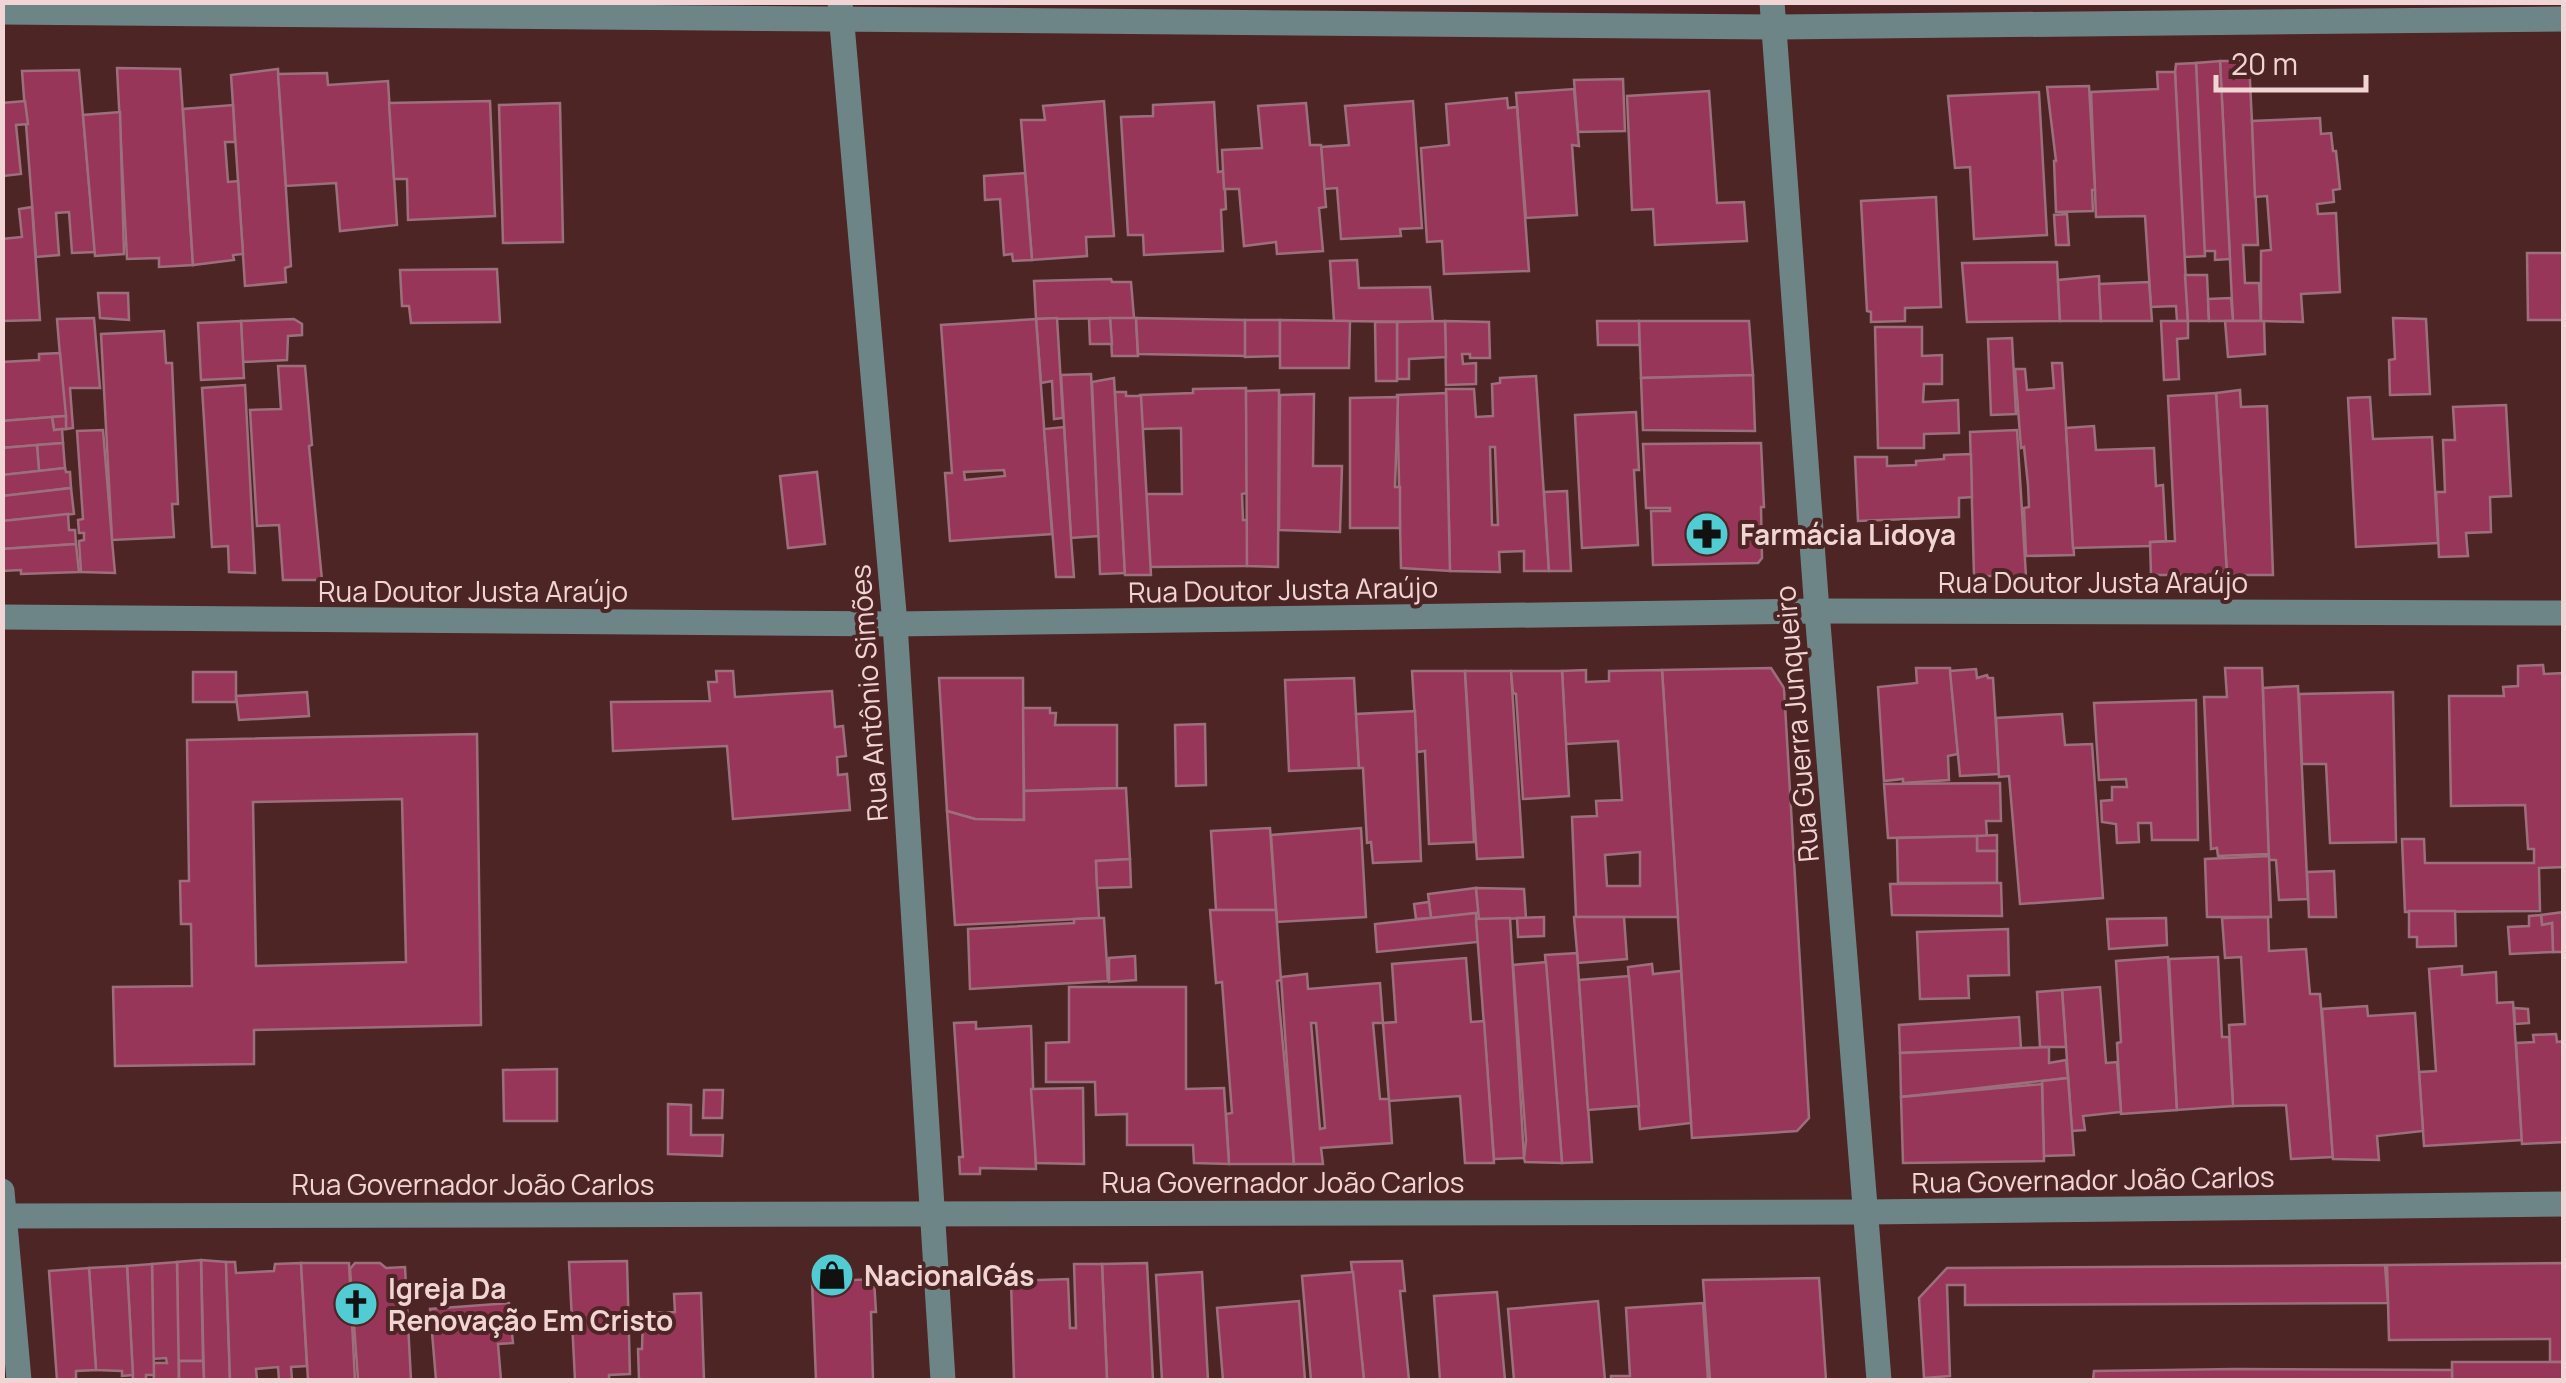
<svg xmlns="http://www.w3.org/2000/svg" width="2566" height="1383" font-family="Manrope,sans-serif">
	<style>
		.building { fill: #98365a; stroke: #9d6f7c; stroke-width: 2.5; fill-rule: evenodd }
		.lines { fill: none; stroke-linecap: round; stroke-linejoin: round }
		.minor { stroke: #6e8587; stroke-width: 25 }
		.labels { text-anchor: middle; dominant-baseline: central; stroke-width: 8; stroke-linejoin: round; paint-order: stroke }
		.poi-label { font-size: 28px; font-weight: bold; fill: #f1d5d4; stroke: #4d2525; text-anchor: start }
		.street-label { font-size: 28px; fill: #f1d5d4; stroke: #4d2525 }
	</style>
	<rect width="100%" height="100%" fill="#4d2525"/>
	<g class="building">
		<path d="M2220,61H2249L2258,245H2243L2245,283H2259L2261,321H2233Z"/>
		<path d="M2220,61L2230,259L2215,260V251H2204L2196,63Z"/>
		<path d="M2196,63L2205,256L2184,257L2175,72L2176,64Z"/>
		<path d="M117,68L180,69L193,265L159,267V258L127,259Z"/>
		<path d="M278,69L291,266L285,268L286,282L245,286L231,75Z"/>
		<path d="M79,70L95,252L72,253L69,212L56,213L59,255L36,257L22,71Z"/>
		<path d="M2157,72H2175L2188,321H2177L2176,306L2151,307L2145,216L2096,217L2091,92L2158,89Z"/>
		<path d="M327,73L328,85L388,81L397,225L340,231L336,183L286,186L278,74Z"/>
		<path d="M1623,79L1625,131L1578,132L1574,80Z"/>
		<path d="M2089,86L2095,190H2092L2093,211L2056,212L2054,161H2056L2047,87Z"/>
		<path d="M1574,89L1579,146L1572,145L1577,215L1526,218L1516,93Z"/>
		<path d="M1709,91L1717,203L1744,202L1747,241L1655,245L1653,209L1632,210L1627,96Z"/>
		<path d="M2039,92L2047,235L1974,239L1970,167L1955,168L1948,96Z"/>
		<path d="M1507,98L1508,108L1517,107L1529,271L1444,274L1442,241L1427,242L1421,148L1449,145L1446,104Z"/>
		<path d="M25,101L28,124L16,125L21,174L2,176V103Z"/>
		<path d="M490,101L495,216L408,220L407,179H394L389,103Z"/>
		<path d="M1104,101L1114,236L1086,237L1087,256L1032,260L1021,120H1045L1043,106Z"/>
		<path d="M1413,101L1422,228L1400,229L1401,236L1341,239L1337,188L1324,189L1321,147L1349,145L1345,106Z"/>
		<path d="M1214,102L1218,172L1224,171L1226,209L1221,210L1223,251L1144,255L1143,235H1128L1121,117L1153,116V105Z"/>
		<path d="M560,103L563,242L503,243L499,105Z"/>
		<path d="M1306,103L1310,145H1321L1326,207L1319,208L1323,251L1277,254L1276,242L1244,246L1239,189H1224L1222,150L1262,148L1258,106Z"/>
		<path d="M233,105L235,142H225L228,182L238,181L243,254L233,255L234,260L193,265L183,109Z"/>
		<path d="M120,112L124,254L95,256L83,115Z"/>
		<path d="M2320,118L2321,134L2331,133L2333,151H2336L2340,189L2333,190L2334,202L2317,204L2318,214L2336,213L2340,292L2301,294L2303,322L2261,321V251L2271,250L2267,196L2255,197L2252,121Z"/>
		<path d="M1025,173L1032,260L1013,261L1012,254L1004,255L1000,199L985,200L984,176Z"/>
		<path d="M1936,197L1941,307L1905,308V321L1871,322V312L1867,311L1861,201Z"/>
		<path d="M32,207L40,320L2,321V239L22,237L19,209Z"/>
		<path d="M2067,214L2069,245H2056L2054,215Z"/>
		<path d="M2527,253H2564V320H2528Z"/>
		<path d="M1357,260L1359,288L1430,287L1433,322L1334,321L1330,261Z"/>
		<path d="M2057,262L2060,321L1967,322L1962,263Z"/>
		<path d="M497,269L500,322L411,323L409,306H402L400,270Z"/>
		<path d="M2185,275H2207L2209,321H2188Z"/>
		<path d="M2099,276L2101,321H2060L2058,280Z"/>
		<path d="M1111,279L1112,282H1131L1134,318L1036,319L1034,281Z"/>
		<path d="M2149,282L2152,321H2101L2099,284Z"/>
		<path d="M98,293H128L129,320L100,318Z"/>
		<path d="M2231,298L2233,321H2209L2208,299Z"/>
		<path d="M94,318L100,388H70L73,428L66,429L57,319Z"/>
		<path d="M1057,318L1063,418L1054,419L1052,381L1041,383L1036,319Z"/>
		<path d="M1110,318H1136L1138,356H1112Z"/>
		<path d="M1110,318L1112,344H1090L1089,319Z"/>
		<path d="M1136,318L1245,320L1246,356L1138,354Z"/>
		<path d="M2393,318L2426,319L2430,394L2390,395L2389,360L2395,359Z"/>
		<path d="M294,319L302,324V335L288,336L287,360L243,362L241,321Z"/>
		<path d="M1036,319L1052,534L950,541L945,473H952L941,325ZM1004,470L1005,476L965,480L964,472Z"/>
		<path d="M1245,320H1280V356L1245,357Z"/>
		<path d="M1280,320L1350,321L1349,368H1280Z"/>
		<path d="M241,321L244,378L201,380L198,323Z"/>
		<path d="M1445,321L1489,322L1490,358H1470V354H1462L1463,364L1476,363V384L1446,385Z"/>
		<path d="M1445,321L1446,357L1409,359V379H1397V322Z"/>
		<path d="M1597,321H1639L1640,345H1598Z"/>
		<path d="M1639,321H1749L1753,375L1641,378Z"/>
		<path d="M2161,321H2188V338L2177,339L2179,379L2164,380Z"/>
		<path d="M2225,321H2264L2265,354L2228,357Z"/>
		<path d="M1375,322H1397V381H1376Z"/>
		<path d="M1875,327H1922V356L1942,355V384H1924L1923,402L1958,400L1959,433L1924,434V448H1878Z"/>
		<path d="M164,331L166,363H172L178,504H172L174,537L112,540L101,334Z"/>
		<path d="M2012,338L2016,414L1991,415L1988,339Z"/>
		<path d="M60,353L66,416L2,421V362L39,360V354Z"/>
		<path d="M2052,363H2062L2074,555L2026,556L2024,508L2029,507L2028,485L2024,447L2021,448L2015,369H2025L2027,390L2054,388Z"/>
		<path d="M278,366H305L312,445L309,446L322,580H283L279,525L257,526L250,410L281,409Z"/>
		<path d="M1091,374L1099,536L1071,538L1061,375Z"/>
		<path d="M1753,375L1755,431L1643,430L1641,378Z"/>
		<path d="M1536,376L1549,571H1524V551L1499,552L1500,572L1450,571L1446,389H1474L1476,417L1493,416L1492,384L1500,383V378ZM1490,447H1495L1498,525H1492Z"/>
		<path d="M1114,378L1125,573L1100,574L1092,382Z"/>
		<path d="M245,385L255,573L229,572L228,546L212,547L202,388Z"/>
		<path d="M1246,388L1247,493L1242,494L1243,520H1248L1247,566L1150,567L1146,494H1182L1181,428L1142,429L1140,395L1193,393V389Z"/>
		<path d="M1279,390L1278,567L1247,566L1246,391Z"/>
		<path d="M2240,390L2241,407L2267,406L2273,575H2227L2216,393Z"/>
		<path d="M1115,392H1126V396H1141L1151,575H1125Z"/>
		<path d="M1446,393L1450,571L1401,568L1397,395Z"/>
		<path d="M2216,393L2227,575H2151L2150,542L2175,541L2168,396Z"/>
		<path d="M1314,394L1313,466H1342L1340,532L1279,530L1280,395Z"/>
		<path d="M1398,397L1395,487H1400V528H1350V398Z"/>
		<path d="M2370,397L2373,439L2432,437L2438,543L2356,547L2348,398Z"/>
		<path d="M2506,405L2511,496L2490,497L2491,532L2466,533L2468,556L2439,557L2436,492H2445L2443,440H2455L2453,407Z"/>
		<path d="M1636,412L1639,470H1634L1638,545L1582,548L1575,415Z"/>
		<path d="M66,416V429L54,430L52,417Z"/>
		<path d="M52,417L54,430L62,429L63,443L2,448V421Z"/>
		<path d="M2094,426L2096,450L2154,448L2156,486L2163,485L2166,541L2150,542V546L2073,548L2066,428Z"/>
		<path d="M1064,427L1071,538L1074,577H1056L1044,429Z"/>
		<path d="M103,430L112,540L115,573L81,572L79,541L84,540V533H79L78,520L83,519L77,431Z"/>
		<path d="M2017,430L2026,576H1974L1970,432Z"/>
		<path d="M63,443L65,468L39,471L37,445Z"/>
		<path d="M1761,443L1764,507H1761L1762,558L1758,563L1653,565L1651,511H1670V508H1646L1643,444Z"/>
		<path d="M37,445L39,471L2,475V448Z"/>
		<path d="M1971,454L1972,497L1959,498V517L1858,521L1855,457H1887V466L1916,465V461L1944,459V455Z"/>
		<path d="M65,468L66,472H70L71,488L2,496V475Z"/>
		<path d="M817,472L825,544L788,548L780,476Z"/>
		<path d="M71,488L74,514L2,521V496Z"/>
		<path d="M1567,491L1571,571H1549L1544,492Z"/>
		<path d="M68,514L69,530H75L76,544L2,549V521Z"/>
		<path d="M76,544L79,572L21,574V570L2,571V549Z"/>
		<path d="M2543,665L2544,674L2564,673V867L2539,868L2540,911L2405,912L2402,839H2424L2425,863H2534V849H2528L2525,805L2451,806L2449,696H2504L2503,687L2518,686V666Z"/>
		<path d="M1771,668L1784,688L1809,1118L1797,1131L1692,1138L1662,670Z"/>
		<path d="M1916,668H1950L1958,754L1948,756L1949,780L1903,783V779L1884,781L1878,687L1917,683Z"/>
		<path d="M2225,668H2262L2269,854L2218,856L2217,848L2211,849L2204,697H2227Z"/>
		<path d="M1976,669L1977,678L1987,675L1988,678H1993L1999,774L1960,776L1950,671Z"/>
		<path d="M1586,670V682L1609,681V671L1662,670L1678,917H1576L1572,817L1597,816L1596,801L1622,800L1618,741L1566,744L1562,671ZM1640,852V886H1607L1605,855Z"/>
		<path d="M716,671H733L735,697L832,691L835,727L843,726L846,756L837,757L838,775L847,774L850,810L733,819L727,746L613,751L611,702L710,701L708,682H717Z"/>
		<path d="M1412,671H1465L1474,842L1429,844L1425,751L1417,752Z"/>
		<path d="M1465,671H1511L1523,857L1477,859Z"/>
		<path d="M1511,671H1562L1569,796L1523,799L1516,694L1513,693Z"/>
		<rect x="193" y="672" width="43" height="30"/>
		<path d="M939,678H1023L1024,820L975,819L947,811Z"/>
		<path d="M1354,678L1359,768L1289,771L1285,680Z"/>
		<path d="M2298,686L2308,899L2279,900L2276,860H2269L2263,688Z"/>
		<path d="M307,692L309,716L239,720L236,696Z"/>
		<path d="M2393,692L2396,842L2330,843L2326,764H2302L2299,694Z"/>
		<path d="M2196,700L2198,840H2152L2151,823H2138L2139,842L2117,843L2116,824L2102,822L2101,801L2112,800V787H2127L2126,779L2099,780L2094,703Z"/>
		<path d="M1023,708H1050V713H1056L1055,725H1117V788L1024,791Z"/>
		<path d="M1415,711L1421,861L1373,863L1371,842L1367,843L1363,768H1359L1356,714Z"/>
		<path d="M2062,714L2065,745L2092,744L2103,898L2020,904L2009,776L1999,777L1996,718Z"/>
		<path d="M1205,724L1206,785L1176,786L1175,725Z"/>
		<path d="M477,734L481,1025L254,1030V1064L115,1066L113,987L192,986L191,924H181L180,881H189L187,740ZM402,799L406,962L256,966L253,802Z"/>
		<path d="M2000,783L2001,821H1986L1987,836L1888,838L1884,784Z"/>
		<path d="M1126,788L1130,859L1096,861L1099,918L955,925L947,811L975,819L1024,820V791Z"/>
		<path d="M1270,828L1276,910H1216L1211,831Z"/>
		<path d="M1361,828L1366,917L1277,922L1271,835Z"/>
		<path d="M1997,835V851H1977V836Z"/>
		<path d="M1977,836V851H1997V883H1898L1897,838Z"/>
		<path d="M2269,856L2271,917H2207L2205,859Z"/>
		<path d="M1130,859L1131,887L1097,888L1096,861Z"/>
		<path d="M2334,871L2336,917H2309L2307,872Z"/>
		<path d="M1997,883H2001L2002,916L1892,915L1890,884Z"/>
		<path d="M1476,888L1479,913L1431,918L1428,894Z"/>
		<path d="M1476,888L1524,889L1526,918L1479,920Z"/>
		<path d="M1429,902L1431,918L1416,919L1414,904Z"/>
		<path d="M1210,910H1276L1281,980L1277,981L1294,1164H1229L1226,1114L1232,1113L1222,982L1216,983Z"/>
		<path d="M2409,911H2455L2456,946L2417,947V937H2409Z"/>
		<path d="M2564,912V952H2553L2552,923L2542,925L2541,915Z"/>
		<path d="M1476,913L1478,942L1377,952L1375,924Z"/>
		<path d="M2541,915L2542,925L2552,923L2553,952L2510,954L2508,927L2529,926V916Z"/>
		<path d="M1544,917V936L1518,937L1517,918Z"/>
		<path d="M1574,917H1624L1627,959L1578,963Z"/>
		<path d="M2268,917L2269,951L2306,949L2310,994H2320L2333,1157L2291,1159L2286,1105L2233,1106L2229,1025L2245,1024L2241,957L2225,958L2222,918Z"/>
		<path d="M1099,918H1104L1108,981L970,989L968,929L1074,923V919Z"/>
		<path d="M1510,918L1524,1158L1494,1159L1476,919Z"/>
		<path d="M2166,918L2167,945L2109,949L2107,919Z"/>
		<path d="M2008,929L2009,975L1968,976L1969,998L1920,999L1917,932Z"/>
		<path d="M1577,953L1592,1162L1562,1163L1545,955Z"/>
		<path d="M1135,956L1136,980L1109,982V958Z"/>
		<path d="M2168,957L2177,1110L2121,1114L2117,1043L2121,1042L2116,961Z"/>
		<path d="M2218,957L2222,1037H2229L2233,1106L2177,1110L2169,959Z"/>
		<path d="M1466,958L1471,1022L1484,1021L1494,1163H1465L1460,1096L1389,1101L1383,1023L1396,1022L1392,964Z"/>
		<path d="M1546,962L1558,1111L1562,1163L1525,1162L1524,1158L1526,1140L1513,965Z"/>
		<path d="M1652,964L1653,974L1681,971L1691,1123L1640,1129L1628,967Z"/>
		<path d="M2462,966V975L2496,972L2497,1003L2513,1002L2522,1140L2424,1146L2419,1072L2436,1071L2429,969Z"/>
		<path d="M1307,974L1308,989L1380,983L1383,1023H1373L1380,1099H1389L1392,1143L1321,1148L1323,1164H1294L1281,977ZM1311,1023H1316L1325,1128L1320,1129Z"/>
		<path d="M1629,976L1639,1106L1588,1110L1579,980Z"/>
		<path d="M1069,987H1186V1089L1224,1088L1229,1164L1194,1163L1193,1145H1127V1114L1096,1115L1095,1082H1046V1043L1069,1042Z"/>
		<path d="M2100,987L2106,1063L2117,1062L2121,1112L2083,1116L2085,1130L2072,1131L2062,990Z"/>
		<path d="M2062,990L2066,1047H2040L2037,992Z"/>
		<path d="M2367,1006L2368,1016L2415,1013L2423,1131L2377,1136L2379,1160L2333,1159L2322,1009Z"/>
		<path d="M2514,1008L2528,1009L2529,1023L2515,1024Z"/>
		<path d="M2019,1017L2021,1049L1900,1053L1899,1025Z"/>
		<path d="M976,1022V1029L1031,1026L1036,1169L980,1168V1174H960L959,1157H963L954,1023Z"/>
		<path d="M2556,1034L2557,1042L2564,1041V1142L2522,1144L2516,1043L2534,1042L2533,1035Z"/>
		<path d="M2049,1047V1063L2066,1060L2068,1078L1901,1097L1900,1053Z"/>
		<path d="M557,1069V1121H504L503,1070Z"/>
		<path d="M2068,1078L2074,1155L2044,1156L2042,1081Z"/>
		<path d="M2042,1084L2044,1161L1903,1163L1901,1097Z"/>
		<path d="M1083,1088L1084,1164L1036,1163L1031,1089Z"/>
		<path d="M704,1090H723L722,1118H703Z"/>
		<path d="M668,1104L691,1105V1135H723L722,1156L668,1154Z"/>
		<path d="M201,1260L226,1262L230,1380H204Z"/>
		<path d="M201,1260L203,1361H178L177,1262Z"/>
		<path d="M627,1261L630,1374L609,1375V1380H575L569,1262Z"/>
		<path d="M1402,1261L1405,1291H1400L1409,1380H1364L1351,1262Z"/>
		<path d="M177,1262L179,1380H154L153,1363H167L166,1358L153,1359L152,1264Z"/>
		<path d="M226,1262H235L236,1273L274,1271L275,1264L301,1263L307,1366L291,1367L292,1380H279L278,1367L256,1369L257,1380H230Z"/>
		<path d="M301,1263H349L355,1380H308Z"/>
		<path d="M355,1263H380L386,1268L405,1267L411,1380H358L350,1269Z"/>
		<path d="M1147,1263L1153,1380H1107L1102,1264Z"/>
		<path d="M2564,1263V1362H2550V1339L2389,1340L2387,1265Z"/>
		<path d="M152,1264L154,1375H146V1380H133L127,1266Z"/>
		<path d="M1074,1264H1102L1107,1380H1014L1011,1281L1068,1279L1070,1328H1076Z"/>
		<path d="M2385,1265L2388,1303L1965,1305V1285H1947L1950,1376L1924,1378L1919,1298L1947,1268Z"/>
		<path d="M127,1266L133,1375L122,1376V1371L96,1370L89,1268Z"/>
		<path d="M89,1268L96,1370L76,1371V1380H57L49,1271Z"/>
		<path d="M1202,1272L1208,1380H1162L1156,1275Z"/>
		<path d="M1353,1272L1364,1380H1311L1302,1276Z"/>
		<path d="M1819,1278L1826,1380H1710L1703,1280Z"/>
		<path d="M874,1279L876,1312H871L873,1379L816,1380L812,1282Z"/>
		<path d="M1497,1292L1505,1380H1440L1434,1296Z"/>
		<path d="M701,1293L704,1380H639L638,1349H642L643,1313L675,1312L674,1294Z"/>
		<path d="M1299,1301L1305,1380H1223L1217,1308Z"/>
		<path d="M1598,1301L1605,1380H1514L1508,1309Z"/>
		<path d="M509,1303L513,1343L498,1344L501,1380H436L430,1309Z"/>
		<path d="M1703,1303L1708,1380H1611V1376H1630L1626,1308Z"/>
		<path d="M179,1361H203L204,1380H179Z"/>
		<rect x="2452" y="1362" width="112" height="18"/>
		<path d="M2236,1369L2452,1370V1380H2093L2094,1371Z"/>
	</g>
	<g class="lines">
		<g class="minor">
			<path d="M840,2L895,624L943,1380"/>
			<path d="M1772,2L1817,611L1879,1380"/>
			<path d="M2,12L1774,27L2564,19"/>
			<path d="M2,617L895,624L1817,611L2564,613"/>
			<path d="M2,1191L19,1380"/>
			<path d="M2,1216L1868,1212L2564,1204"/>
		</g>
	</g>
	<defs>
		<symbol id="pharmacy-disc" viewBox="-11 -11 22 22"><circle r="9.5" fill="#51ccd3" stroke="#4d2525"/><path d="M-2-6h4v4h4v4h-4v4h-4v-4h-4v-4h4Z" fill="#111"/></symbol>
		<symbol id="shop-disc" viewBox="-11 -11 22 22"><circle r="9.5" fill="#51ccd3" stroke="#4d2525"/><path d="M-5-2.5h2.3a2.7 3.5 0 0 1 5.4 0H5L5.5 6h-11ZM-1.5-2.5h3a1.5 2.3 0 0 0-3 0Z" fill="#111"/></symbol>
		<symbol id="church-disc" viewBox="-11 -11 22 22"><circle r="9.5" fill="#51ccd3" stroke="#4d2525"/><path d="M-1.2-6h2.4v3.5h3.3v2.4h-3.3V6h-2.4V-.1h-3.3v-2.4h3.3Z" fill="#111"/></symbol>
	</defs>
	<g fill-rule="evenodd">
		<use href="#pharmacy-disc" x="1682" y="509" width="50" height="50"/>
		<use href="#shop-disc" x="807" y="1250" width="50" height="50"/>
		<use href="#church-disc" x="331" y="1279" width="50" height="50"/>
	</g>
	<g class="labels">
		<g class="poi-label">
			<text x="1740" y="534">Farmácia Lidoya</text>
			<text x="864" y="1275">NacionalGás</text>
			<text x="388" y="1288">Igreja Da<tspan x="388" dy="32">Renovação Em Cristo</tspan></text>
		</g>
		<g class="street-label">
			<text x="2093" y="582">Rua Doutor Justa Araújo</text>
			<text transform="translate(1283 589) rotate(-1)">Rua Doutor Justa Araújo</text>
			<text x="473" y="591">Rua Doutor Justa Araújo</text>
			<text transform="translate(868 693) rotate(-94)">Rua Antônio Simões</text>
			<text transform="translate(1796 724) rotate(-95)">Rua Guerra Junqueiro</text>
			<text transform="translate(2093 1179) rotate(-1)">Rua Governador João Carlos</text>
			<text x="1283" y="1182">Rua Governador João Carlos</text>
			<text x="473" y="1184">Rua Governador João Carlos</text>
		</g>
	</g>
	<rect width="2566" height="1383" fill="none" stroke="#f1d5d4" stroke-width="10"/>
	<path d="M2216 75v15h150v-15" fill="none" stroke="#f1d5d4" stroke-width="5"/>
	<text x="2231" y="75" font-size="30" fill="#f1d5d4" stroke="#4d2525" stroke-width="8" paint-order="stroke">20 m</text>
</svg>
